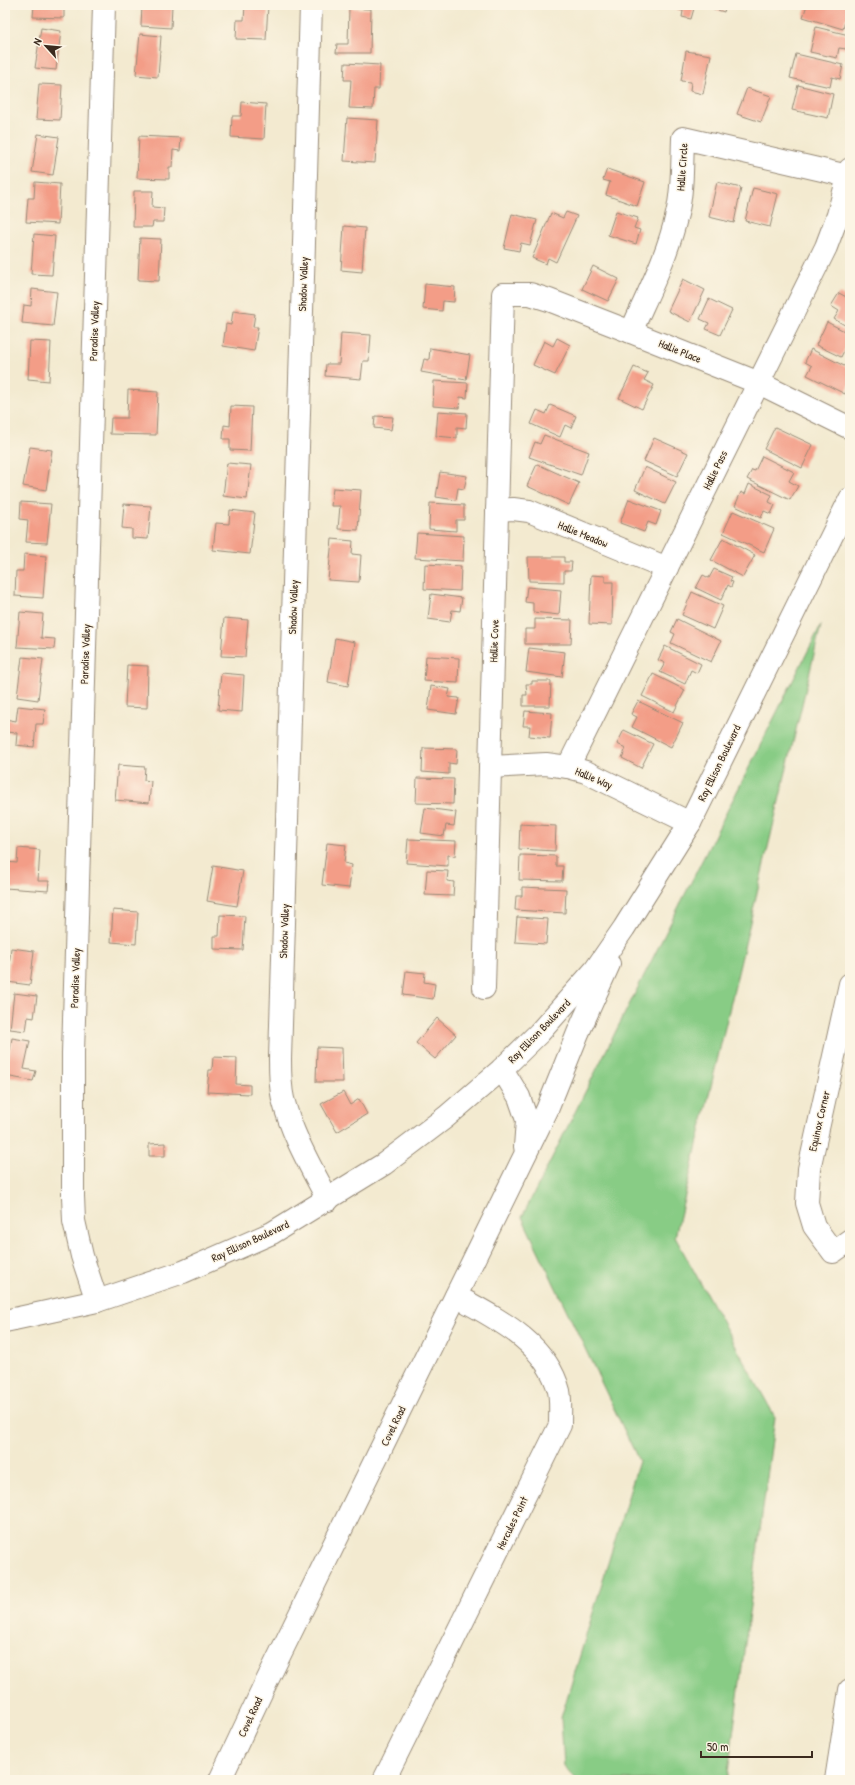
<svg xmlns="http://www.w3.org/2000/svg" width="855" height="1785" font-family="'Patrick Hand',sans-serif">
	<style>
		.green { fill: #88cc85; stroke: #627b52 }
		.building { fill: #f39d87 }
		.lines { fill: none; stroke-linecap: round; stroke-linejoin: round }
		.minor-casing { stroke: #978a77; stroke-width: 24 }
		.minor { stroke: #fff; stroke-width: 22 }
		.labels { text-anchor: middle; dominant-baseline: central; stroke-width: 3; stroke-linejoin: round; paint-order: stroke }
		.street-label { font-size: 11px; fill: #3b2a1e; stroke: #fcf5e5 }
	</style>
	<rect width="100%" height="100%" fill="#fcf5e5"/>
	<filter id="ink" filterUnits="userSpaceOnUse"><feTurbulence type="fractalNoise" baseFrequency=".025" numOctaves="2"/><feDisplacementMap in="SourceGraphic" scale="8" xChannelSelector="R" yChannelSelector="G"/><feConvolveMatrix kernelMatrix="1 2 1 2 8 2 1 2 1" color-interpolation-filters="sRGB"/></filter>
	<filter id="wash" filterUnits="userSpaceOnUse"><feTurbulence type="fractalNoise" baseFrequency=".012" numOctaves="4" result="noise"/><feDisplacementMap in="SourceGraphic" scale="16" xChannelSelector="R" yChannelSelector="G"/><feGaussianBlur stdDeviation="0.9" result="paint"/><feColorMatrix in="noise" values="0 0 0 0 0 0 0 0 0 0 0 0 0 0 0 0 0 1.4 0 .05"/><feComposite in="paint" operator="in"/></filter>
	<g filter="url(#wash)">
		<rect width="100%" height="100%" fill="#f3ead0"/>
		<path class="green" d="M821,625L675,1237L775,1417L727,1780H577L564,1766L561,1718L639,1461L522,1217Z"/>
		<g id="blocks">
			<g class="building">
				<path d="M34,5H64V18L33,17Z"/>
				<path d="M142,5H172L171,28L141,26Z"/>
				<path d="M245,5H268L266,40L236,39L237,20H244Z"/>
				<path d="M670,5H695L691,19L682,17L683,11L670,7Z"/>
				<path d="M701,5H726L724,12Z"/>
				<path d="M807,5H850V19L846,18L843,29L803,17Z"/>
				<path d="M349,8L371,9L370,53H336L337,44H348Z"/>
				<path d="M816,27L849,35L846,49L839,48L837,58L810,52Z"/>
				<path d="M41,28L61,31L56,70L35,68Z"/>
				<path d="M140,34L161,36L158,77L136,75Z"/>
				<path d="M686,51L711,55L703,94L690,91L691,82L681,81Z"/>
				<path d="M796,54L843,65L840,79L832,77L830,87L790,78Z"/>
				<path d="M345,63L380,65L379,89H374L373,109L349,108L351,80H344Z"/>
				<path d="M39,84L62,85L60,120L36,119Z"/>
				<path d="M798,85L833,94L828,118L792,110Z"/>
				<path d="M747,88L771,96L761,122L737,114Z"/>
				<path d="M242,102L266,104L264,139L231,137L232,116H241Z"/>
				<path d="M347,118L378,120L375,163L344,161Z"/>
				<path d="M38,134L59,137L53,175L32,172Z"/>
				<path d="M139,136L181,138L180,151L173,150L172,167H169V179L137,178Z"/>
				<path d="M607,169L645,182L637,206L606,195L610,182L603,180Z"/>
				<path d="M35,182L60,184L58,224L26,222L28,198H34Z"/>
				<path d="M717,182L741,188L734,223L709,217Z"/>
				<path d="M753,188L778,194L770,227L745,221Z"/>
				<path d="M134,191H153L152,207L164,208L163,222H153L152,227H133Z"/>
				<path d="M616,211L638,218L634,228L640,230L636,244L608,235Z"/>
				<path d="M566,212L577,216L556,262L548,258L546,264L532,258L551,213L563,218Z"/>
				<path d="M512,214L537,220L530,245L521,243L519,251L504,248Z"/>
				<path d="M344,226L365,228L362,272L341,270Z"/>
				<path d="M34,234L55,236L52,275L31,274Z"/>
				<path d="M140,238L161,239L159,281L138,280Z"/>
				<path d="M593,266L619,279L608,301L582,289Z"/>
				<path d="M683,279L705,290L690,322L668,311Z"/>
				<path d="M425,284L455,287L454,302L443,301L442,311L423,309Z"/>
				<path d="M32,289L57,292L53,326L22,323L24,305L31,306Z"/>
				<path d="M839,293L850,299V328L834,319L839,311L831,306Z"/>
				<path d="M709,299L732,310L720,335L706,329L709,323L700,319Z"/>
				<path d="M233,311L255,314L253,327H258L254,351L223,346L226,324L231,325Z"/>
				<path d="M827,322L850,334V338L841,357L816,345Z"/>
				<path d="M341,333L371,335L369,361H363L361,379L325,376L326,364H339Z"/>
				<path d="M557,338L570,345L555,375L533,365L544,341L553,346Z"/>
				<path d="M30,341L51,342L49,381L28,379Z"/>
				<path d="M430,348L470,355L466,380L421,372L424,359L429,360Z"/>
				<path d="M811,349L850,369V384L845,394L807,375L812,366L805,362Z"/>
				<path d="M634,367L648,373L644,380L654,385L642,409L619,398Z"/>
				<path d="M434,381L468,383L467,398L460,397L459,408L433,406Z"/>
				<path d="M128,390L158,392L156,435L110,434L111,418H127Z"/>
				<path d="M550,405L576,416L571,428L565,425L560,437L531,424L537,410L546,414Z"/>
				<path d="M231,406L252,407L250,451L230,450V439H223L224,425L230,426Z"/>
				<path d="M438,411L467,413L466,428L457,427V438L436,436Z"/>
				<path d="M375,416L393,417L391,430L374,428Z"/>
				<path d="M775,427L813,445L802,468L764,449Z"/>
				<path d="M544,435L589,452L581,475L529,457L535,442L540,444Z"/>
				<path d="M654,438L688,453L677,476L644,461Z"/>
				<path d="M30,447L52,450L46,490L23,486Z"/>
				<path d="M762,456L794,472L789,481L798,486L790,500L747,479L752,470L755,471Z"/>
				<path d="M227,463L251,465L247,499L223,496Z"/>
				<path d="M537,464L579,483L569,505L527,486Z"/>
				<path d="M645,467L676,482L665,504L635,490Z"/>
				<path d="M440,472L467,476L464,489L458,488L456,500L436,497Z"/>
				<path d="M749,484L772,495L769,502L775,505L771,514L764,511L761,518L735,506L741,492L745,494Z"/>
				<path d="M333,488L361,490L358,530L338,529L340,506H331Z"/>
				<path d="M629,499L661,511L656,525L648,522L644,532L620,523Z"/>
				<path d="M21,502L51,504L47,543L26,542L28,520L20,519Z"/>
				<path d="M430,503L464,505V520H456V531L429,529Z"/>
				<path d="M124,504L151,506L148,539L132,538V529L122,528Z"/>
				<path d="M230,510L255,513L250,554L213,550L216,523L229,524Z"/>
				<path d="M733,511L774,529L764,552L723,533Z"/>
				<path d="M417,533L464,536L463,561L415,558Z"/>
				<path d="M723,538L755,555L743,577L711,560Z"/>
				<path d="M332,539L353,541L352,554L361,555L359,582L328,580Z"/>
				<path d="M24,554L46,556L43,598L15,596L16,571H23Z"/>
				<path d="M528,557H564V562H572L571,571H564V582L529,581Z"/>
				<path d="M425,564L461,566L460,591L424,589Z"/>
				<path d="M714,569L732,577L730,581L733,582L731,587L728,585L721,600L696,588L703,575L709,578Z"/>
				<path d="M591,575L605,576V582H613L612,625L589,624Z"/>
				<path d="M527,587L561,590L559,615L533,612V603L525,602Z"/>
				<path d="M692,592L723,606L713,629L682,615Z"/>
				<path d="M431,594L462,598L460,611L452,610L450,622L428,619Z"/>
				<path d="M20,612L43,614L41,638L55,639L54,649L17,647Z"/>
				<path d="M224,618L248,620L245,657L221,656Z"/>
				<path d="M535,619L572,620L571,644H525V629H535Z"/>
				<path d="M677,619L721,641L711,662L671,643L675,634L671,632Z"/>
				<path d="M335,638L355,642L348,686L328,682Z"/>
				<path d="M665,646L701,664L697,673L691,670L685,684L660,672L665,663L658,660Z"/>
				<path d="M529,648L565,652L562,677L526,672Z"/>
				<path d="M426,656L459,658L458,683L424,681Z"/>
				<path d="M22,657L43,659L38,700L17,697Z"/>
				<path d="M127,665L148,666L147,708L125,707Z"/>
				<path d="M221,673L244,675L242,712L218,710Z"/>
				<path d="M653,674L685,690L674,712L642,696Z"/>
				<path d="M532,681H551L550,706H523V695H527L526,684H532Z"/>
				<path d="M431,686L450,689L448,697L459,698L456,714L428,710Z"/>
				<path d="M638,701L683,723L671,747L632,727L637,717L631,714Z"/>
				<path d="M18,706L45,709L43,724H36L34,747L16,745L17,733L5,732V719L16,721Z"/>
				<path d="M525,711L552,713L550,738L529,736L530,726H523Z"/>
				<path d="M624,730L653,744L641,768L622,758L626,748L617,744Z"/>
				<path d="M423,748L457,749L456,764L449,763V774L422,772Z"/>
				<path d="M118,765L145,767L144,780L151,781L149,803L115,800Z"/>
				<path d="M417,778L454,779L453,804L416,803Z"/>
				<path d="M425,808L456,812L454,826L446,825L444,836L421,833Z"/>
				<path d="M520,824L556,826L555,851L519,849Z"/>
				<path d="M408,839L456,841L455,856L448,855V866L406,863Z"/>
				<path d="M327,843L346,845L344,863L352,865L349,888L322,885Z"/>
				<path d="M18,848L40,850L38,881H49L48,891L5,888L6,862L17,863Z"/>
				<path d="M520,855L556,856V866H563L562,881L519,880Z"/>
				<path d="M213,866L243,871L237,906L207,901Z"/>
				<path d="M427,870L448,871L447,881L454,882L453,896L425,895Z"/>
				<path d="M522,887L566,889L565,913L515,910L516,896H522Z"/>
				<path d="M113,910L138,912L136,944L111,942Z"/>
				<path d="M220,915L245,916L243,950L214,949V936H219Z"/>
				<path d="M517,917L548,919L546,944L515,942Z"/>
				<path d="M11,948L34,951L30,985L7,982Z"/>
				<path d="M406,971L425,973L424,982L435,984L433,999L403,995Z"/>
				<path d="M14,993L37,996L34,1018L28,1017L26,1031L10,1029Z"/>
				<path d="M437,1018L456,1035L435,1059L416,1043Z"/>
				<path d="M12,1038L30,1041L24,1069L36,1071L33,1081L5,1076Z"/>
				<path d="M317,1047L342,1048L343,1082H316Z"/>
				<path d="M213,1057L237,1058L236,1084L250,1085V1094L207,1092L209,1070H212Z"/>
				<path d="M343,1092L350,1105L359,1099L367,1114L337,1132L321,1104Z"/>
				<path d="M165,1143V1156H149V1144Z"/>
			</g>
		</g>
	</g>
	<g filter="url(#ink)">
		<use href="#blocks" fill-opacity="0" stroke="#978a77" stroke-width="1"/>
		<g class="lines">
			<defs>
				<g id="minor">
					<path d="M311,5L280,1059C280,1072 280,1086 283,1099C292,1135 311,1167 328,1200"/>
					<path d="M631,332C648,293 668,255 677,214C683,190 682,163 683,138L848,176"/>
					<path d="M497,510L513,509L529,511L667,568"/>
					<path d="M490,767L546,764L568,767L586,772L690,823"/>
					<path d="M568,767L826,247L838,215L850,169"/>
					<path d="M850,984L809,1169L807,1203L814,1226L833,1252L850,1240"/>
					<path d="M484,988L503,294H530L549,300L631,332L759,383L850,428"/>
					<path d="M502,1069L519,1097L527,1120L525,1147"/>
					<path d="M97,1301L82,1256L74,1221L73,1196V1053L104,5"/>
					<path d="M5,1321L97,1301L183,1272L272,1233L384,1164L446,1117L502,1069L539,1033L595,970L624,928L690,823L850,499"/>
					<path d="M220,1780L262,1691L524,1157L547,1110L578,1033L609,964"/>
					<path d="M384,1780L560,1425C560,1414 561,1401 559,1391C546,1342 497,1319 456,1296"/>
					<path d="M836,1780L850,1690"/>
				</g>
			</defs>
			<use href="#minor" class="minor-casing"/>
			<use href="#minor" class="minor"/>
		</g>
	</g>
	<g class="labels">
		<g class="street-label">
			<text transform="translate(682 167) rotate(-86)">Hallie Circle</text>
			<text transform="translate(303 284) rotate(-88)">Shadow Valley</text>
			<text transform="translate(94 331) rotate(-88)">Paradise Valley</text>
			<text transform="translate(680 351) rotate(22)">Hallie Place</text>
			<text transform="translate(715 470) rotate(-64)">Hallie Pass</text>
			<text transform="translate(583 534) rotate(22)">Hallie Meadow</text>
			<text transform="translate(293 607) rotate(-88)">Shadow Valley</text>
			<text transform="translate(494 641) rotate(-88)">Hallie Cove</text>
			<text transform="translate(85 654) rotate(-88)">Paradise Valley</text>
			<text transform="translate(719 763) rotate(-64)">Ray Ellison Boulevard</text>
			<text transform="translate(594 778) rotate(23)">Hallie Way</text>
			<text transform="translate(284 931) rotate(-88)">Shadow Valley</text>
			<text transform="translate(75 978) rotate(-88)">Paradise Valley</text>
			<text transform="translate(539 1031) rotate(-46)">Ray Ellison Boulevard</text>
			<text transform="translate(819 1121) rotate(-77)">Equinox Corner</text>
			<text transform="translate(250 1241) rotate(-25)">Ray Ellison Boulevard</text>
			<text transform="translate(393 1426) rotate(-64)">Covel Road</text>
			<text transform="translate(512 1523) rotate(-64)">Hercules Point</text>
			<text transform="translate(250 1717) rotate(-65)">Covel Road</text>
		</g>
	</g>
	<rect width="855" height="1785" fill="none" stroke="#fcf5e5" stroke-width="20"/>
	<g transform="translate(46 46) rotate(297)" stroke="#fcf5e5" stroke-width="3" paint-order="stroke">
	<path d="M0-3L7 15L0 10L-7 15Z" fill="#3b2a1e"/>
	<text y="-6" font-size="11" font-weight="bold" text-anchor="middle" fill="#3b2a1e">N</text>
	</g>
	<path d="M701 1751v6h111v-6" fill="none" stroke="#3b2a1e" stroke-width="2"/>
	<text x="707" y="1751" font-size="12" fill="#3b2a1e" stroke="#fcf5e5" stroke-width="3" paint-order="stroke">50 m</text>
</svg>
